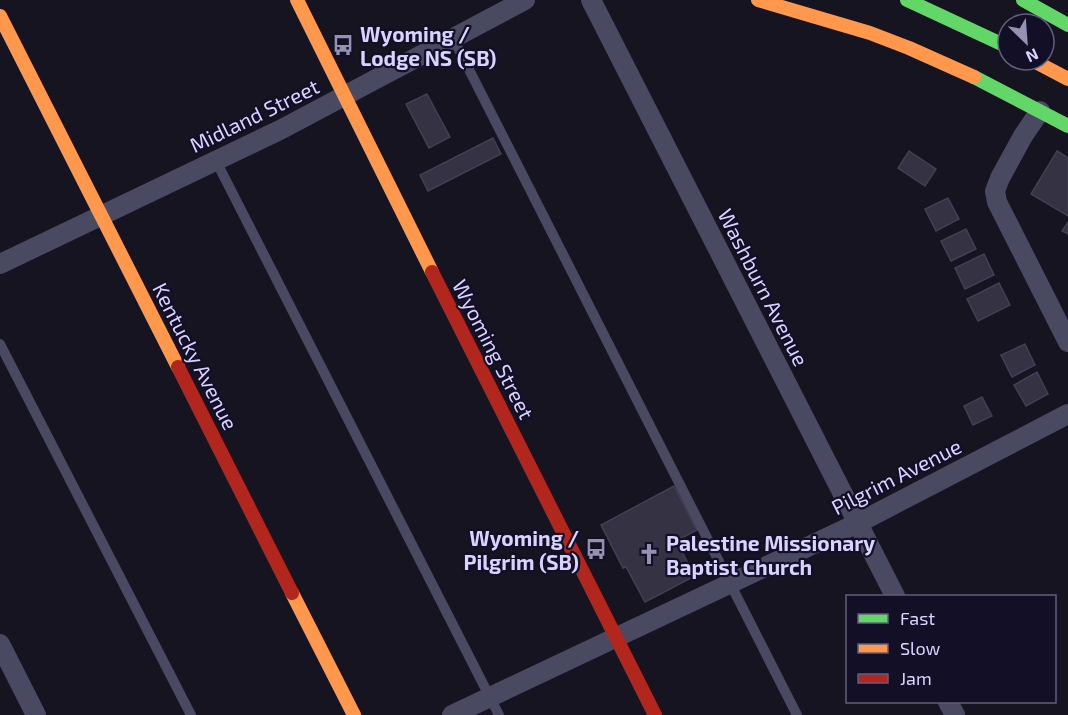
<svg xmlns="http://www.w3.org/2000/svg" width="1068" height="715" font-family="'Exo 2',sans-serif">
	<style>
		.building { fill: #343243; stroke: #433f54; stroke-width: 1.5 }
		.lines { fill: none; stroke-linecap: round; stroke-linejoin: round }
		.lane { stroke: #4a4962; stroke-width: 10 }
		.street { stroke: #4a4962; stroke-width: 20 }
		.fast { stroke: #63d668; stroke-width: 14 }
		.slow { stroke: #ff974d; stroke-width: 14 }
		.jam { stroke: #b3261e; stroke-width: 14 }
		.labels { text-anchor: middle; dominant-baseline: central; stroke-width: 4.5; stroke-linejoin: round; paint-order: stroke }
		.poi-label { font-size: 21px; font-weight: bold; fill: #d9d4ff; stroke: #130f26; text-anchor: start }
		.street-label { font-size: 21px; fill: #d9d4ff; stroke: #130f26 }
	</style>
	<rect width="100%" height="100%" fill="#161421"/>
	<g class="building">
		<path d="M427,94L450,137L429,148L406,104Z"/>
		<path d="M493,138L501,154L428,191L420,175Z"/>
		<path d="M909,151L936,169L925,186L898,168Z"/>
		<path d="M1057,151L1068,158V216L1031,194Z"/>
		<path d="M948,198L959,219L936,231L925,209Z"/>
		<path d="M1068,222V234L1062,231Z"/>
		<path d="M966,229L976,249L951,261L941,241Z"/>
		<path d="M984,254L994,275L965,289L955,268Z"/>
		<path d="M999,283L1010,305L978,321L967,299Z"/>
		<path d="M1025,344L1035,365L1012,377L1001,355Z"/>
		<path d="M1037,372L1048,394L1026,406L1014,385Z"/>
		<path d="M982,397L992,416L973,425L964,406Z"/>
		<path d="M674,486L697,530L676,541L695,576L645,602L626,567L623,568L601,525Z"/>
	</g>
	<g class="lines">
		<g class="lane">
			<path d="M453,38L797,715"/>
			<path d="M216,161L499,715"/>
			<path d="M0,344L191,715"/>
		</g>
		<g class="street">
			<path d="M591,0L895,596"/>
			<path d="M1040,111L1023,136L1000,178L995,191L997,202L1068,342"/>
			<path d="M0,264L280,130L525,0"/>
			<path d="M0,644L36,715"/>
			<path d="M948,702L955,715"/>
			<path d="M452,715L858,523L1068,414"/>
		</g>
		<g class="fast">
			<path d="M907,0L1008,47"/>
			<path d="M1023,0L1068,25"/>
			<path d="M974,77L1068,126"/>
		</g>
		<g class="slow">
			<path d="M297,0L432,272"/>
			<path d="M758,0L870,33L909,48L974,77"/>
			<path d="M0,16L178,367"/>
			<path d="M1032,60L1068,79"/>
			<path d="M292,593L354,715"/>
		</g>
		<g class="jam">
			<path d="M432,272L655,715"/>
			<path d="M178,367L292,593"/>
		</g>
	</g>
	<defs>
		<symbol id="bus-bare" viewBox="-9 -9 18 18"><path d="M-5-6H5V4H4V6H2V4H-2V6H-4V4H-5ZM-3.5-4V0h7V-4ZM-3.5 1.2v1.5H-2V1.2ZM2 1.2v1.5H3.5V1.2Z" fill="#9591b1" stroke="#130f26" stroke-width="2.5" paint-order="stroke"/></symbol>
		<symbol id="church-bare" viewBox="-9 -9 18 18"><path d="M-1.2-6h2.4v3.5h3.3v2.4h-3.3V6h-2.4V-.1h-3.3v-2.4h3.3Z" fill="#9591b1" stroke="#130f26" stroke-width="2.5" paint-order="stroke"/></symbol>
	</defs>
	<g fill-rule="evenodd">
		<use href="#bus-bare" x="328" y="30" width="30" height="30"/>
		<use href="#bus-bare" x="581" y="534" width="30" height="30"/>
		<use href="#church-bare" x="634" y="539" width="30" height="30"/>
	</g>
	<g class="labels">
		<g class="poi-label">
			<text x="360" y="33">Wyoming /<tspan x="360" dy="24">Lodge NS (SB)</tspan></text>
			<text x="579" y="537" text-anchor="end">Wyoming /<tspan x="579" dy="24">Pilgrim (SB)</tspan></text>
			<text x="666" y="542">Palestine Missionary<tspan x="666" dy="24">Baptist Church</tspan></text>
		</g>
		<g class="street-label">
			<text transform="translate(254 115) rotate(-26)">Midland Street</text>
			<text transform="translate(764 287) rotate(63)">Washburn Avenue</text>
			<text transform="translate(494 349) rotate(63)">Wyoming Street</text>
			<text transform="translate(196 356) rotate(63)">Kentucky Avenue</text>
			<text transform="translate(896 476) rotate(-27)">Pilgrim Avenue</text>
		</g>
	</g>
	<rect x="846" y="595" width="210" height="108" fill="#130f26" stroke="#625e7d" stroke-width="1.5"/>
	<rect x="858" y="614" width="30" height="9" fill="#63d668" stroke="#625e7d" stroke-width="1.5"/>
	<text x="900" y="625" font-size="18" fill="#d9d4ff">Fast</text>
	<rect x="858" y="644" width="30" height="9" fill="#ff974d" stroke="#625e7d" stroke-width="1.5"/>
	<text x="900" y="655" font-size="18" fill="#d9d4ff">Slow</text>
	<rect x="858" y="674" width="30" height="9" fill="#b3261e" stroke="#625e7d" stroke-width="1.5"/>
	<text x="900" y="685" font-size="18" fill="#d9d4ff">Jam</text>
	<g transform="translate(1026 42) rotate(155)"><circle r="28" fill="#130f26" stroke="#625e7d" stroke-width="1.5"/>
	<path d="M0-4.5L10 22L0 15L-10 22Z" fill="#9591b1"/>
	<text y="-9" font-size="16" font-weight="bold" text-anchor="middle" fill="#d9d4ff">N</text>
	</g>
</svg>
